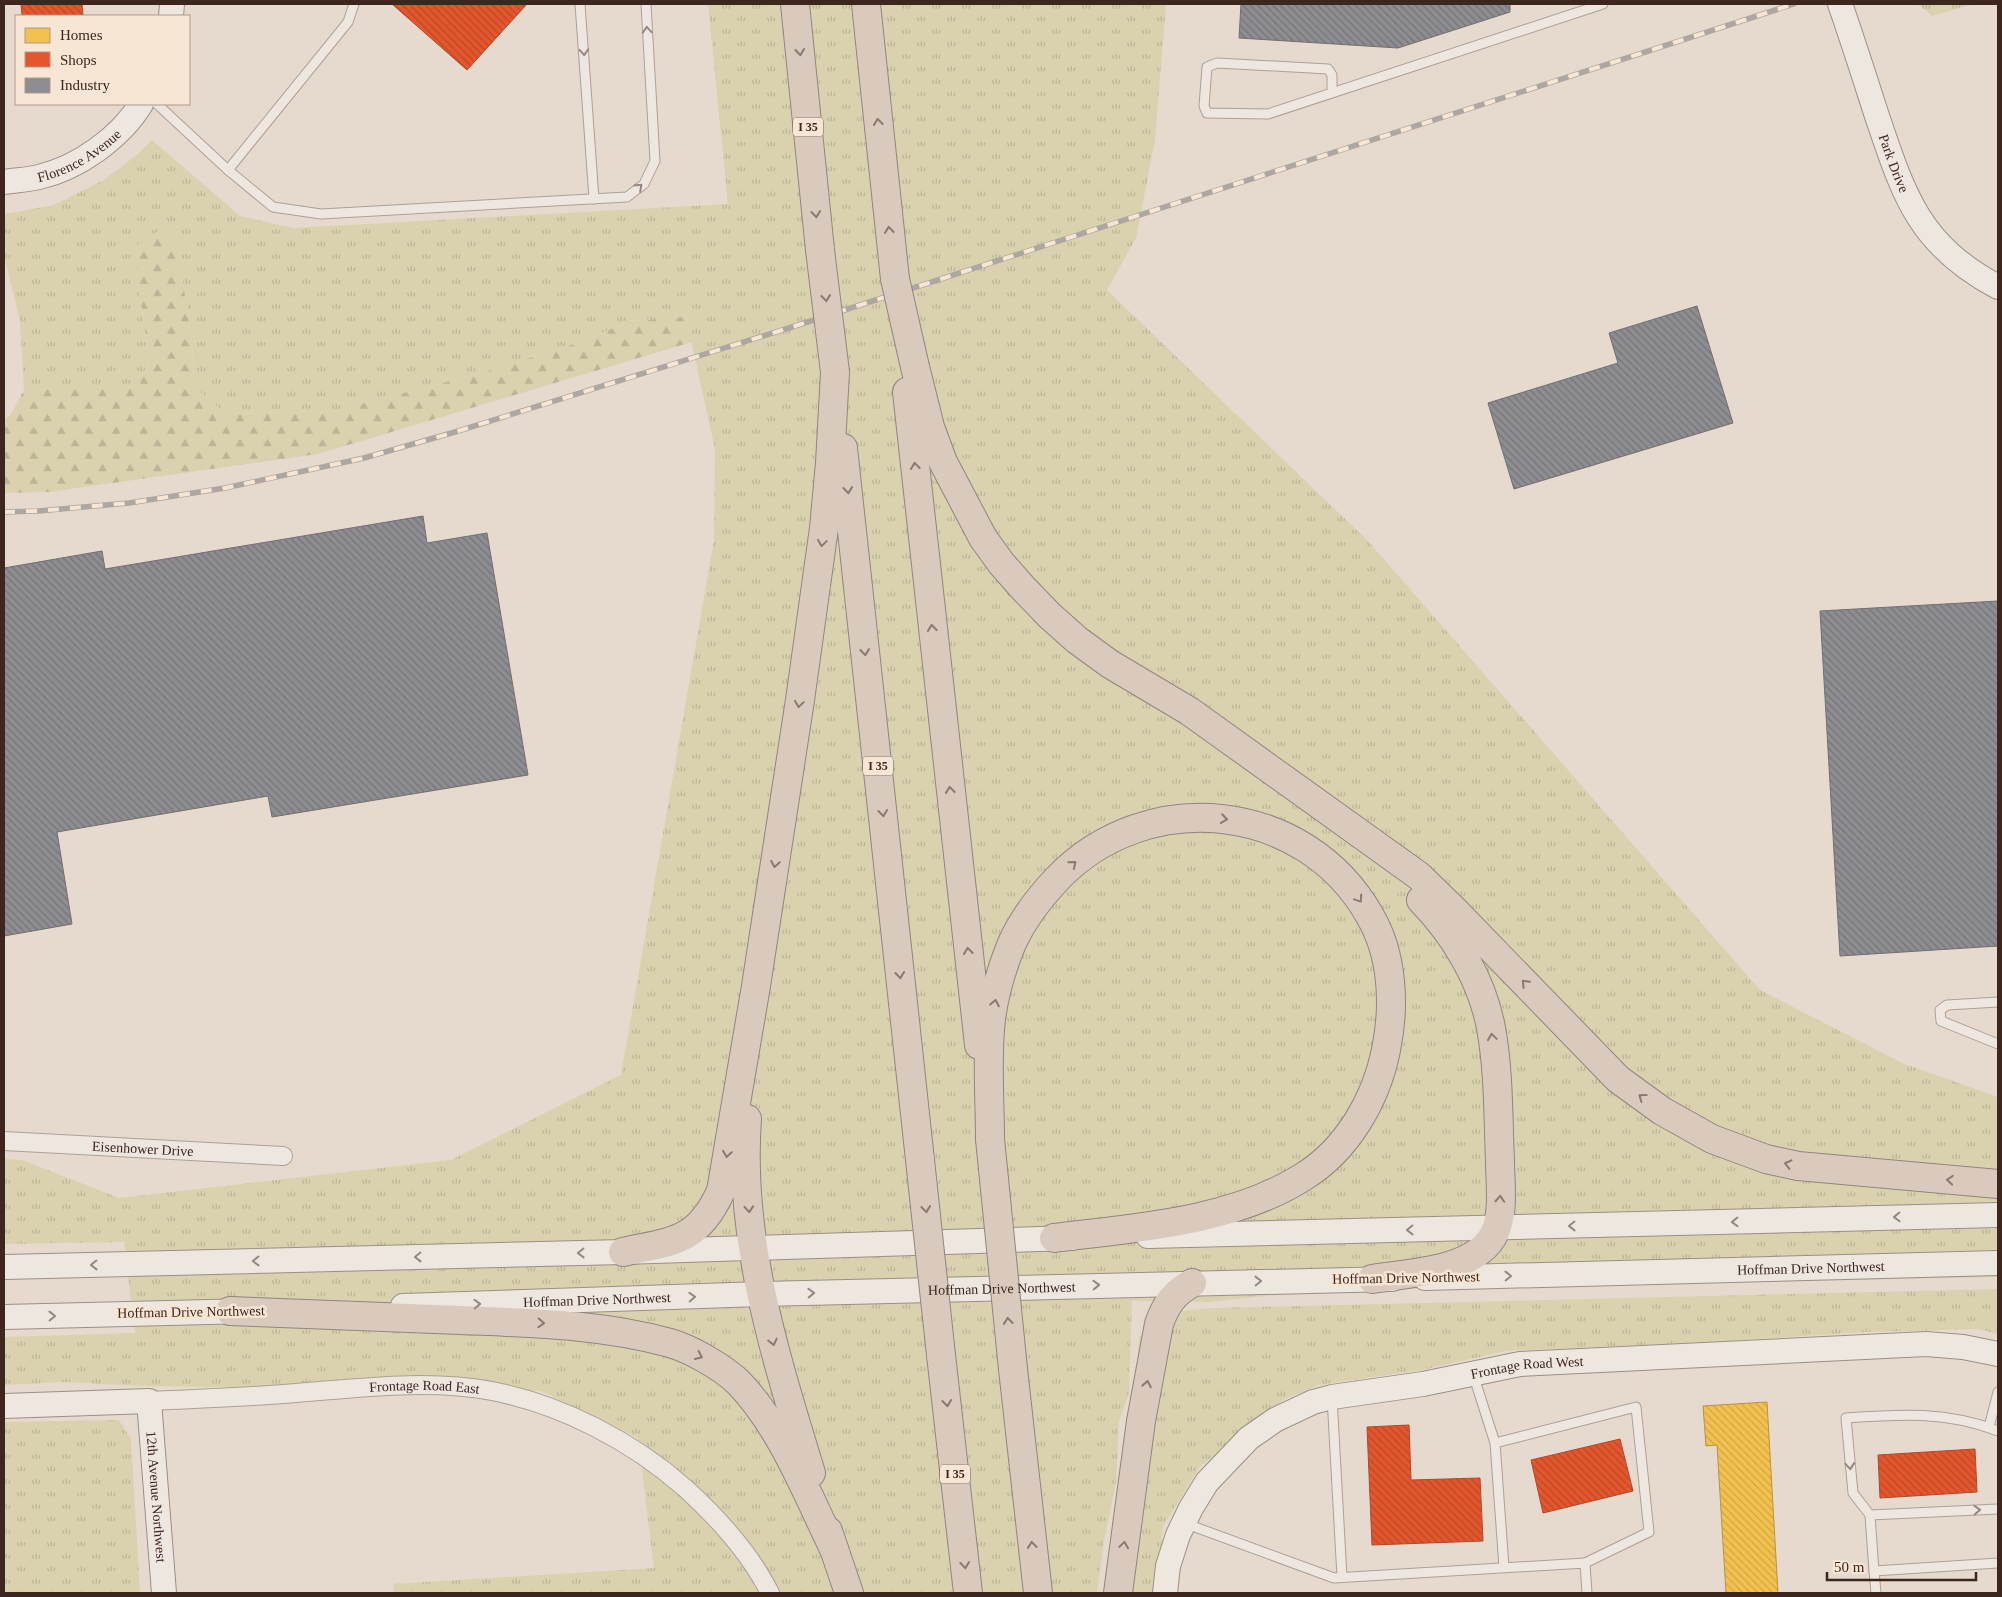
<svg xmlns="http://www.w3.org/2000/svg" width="2002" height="1597" font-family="Georgia,serif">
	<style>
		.grass { fill: url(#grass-tufts) }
		.forest { fill: url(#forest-firs) }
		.homes { fill: url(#homes-back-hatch); stroke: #bb9240 }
		.shops { fill: url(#shops-back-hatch); stroke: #b24829 }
		.industry { fill: url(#industry-back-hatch); stroke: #756e6f }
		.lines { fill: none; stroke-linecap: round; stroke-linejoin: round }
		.lane-casing { stroke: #aca097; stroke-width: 11 }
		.street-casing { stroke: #aca097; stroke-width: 20 }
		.secondary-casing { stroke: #9b8f87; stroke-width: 26 }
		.highway-casing { stroke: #91857e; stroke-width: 30 }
		.lane { stroke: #eee7e0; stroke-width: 9 }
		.street { stroke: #eee7e0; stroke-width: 18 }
		.secondary { stroke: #eee7e0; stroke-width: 24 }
		.highway { stroke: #dacabe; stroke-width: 28 }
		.rail-casing { stroke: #aea6a1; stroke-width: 5.5 }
		.rail { stroke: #f8e6d4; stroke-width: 4; stroke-dasharray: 11; stroke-linecap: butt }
		.highway-bridge-casing { stroke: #91857e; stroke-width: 30; stroke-linecap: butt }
		.highway-bridge { stroke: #dacabe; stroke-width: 28 }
		.oneway { stroke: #95867f }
		.oneway2 { stroke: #8b786e }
		.labels { text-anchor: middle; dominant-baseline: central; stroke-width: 5; stroke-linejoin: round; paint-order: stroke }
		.shield { fill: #f8e6d4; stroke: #746055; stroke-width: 1 }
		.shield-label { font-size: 12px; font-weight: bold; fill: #3c261e }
		.street-label { font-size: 14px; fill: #3c261e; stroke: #f8e6d4 }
	</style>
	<defs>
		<pattern id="grass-tufts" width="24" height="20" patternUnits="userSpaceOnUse" patternTransform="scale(1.25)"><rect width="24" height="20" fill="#dad2af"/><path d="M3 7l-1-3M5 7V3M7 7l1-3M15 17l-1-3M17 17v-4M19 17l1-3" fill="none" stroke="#bcb496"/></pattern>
		<pattern id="forest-firs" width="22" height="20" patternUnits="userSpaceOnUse" patternTransform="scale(1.25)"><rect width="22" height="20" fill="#dad2af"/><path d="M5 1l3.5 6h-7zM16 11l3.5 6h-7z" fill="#bcb496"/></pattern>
		<pattern id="homes-back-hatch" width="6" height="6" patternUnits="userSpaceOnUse" patternTransform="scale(1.25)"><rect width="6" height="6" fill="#f2c14e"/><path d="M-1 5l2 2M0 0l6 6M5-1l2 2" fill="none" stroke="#d0a644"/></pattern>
		<pattern id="shops-back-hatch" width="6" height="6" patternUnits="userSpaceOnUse" patternTransform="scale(1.25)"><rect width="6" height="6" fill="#e4572e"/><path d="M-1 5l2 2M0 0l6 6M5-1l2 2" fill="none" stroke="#ba4827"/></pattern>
		<pattern id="industry-back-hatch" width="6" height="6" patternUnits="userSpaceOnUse" patternTransform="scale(1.25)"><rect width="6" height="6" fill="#8d8d92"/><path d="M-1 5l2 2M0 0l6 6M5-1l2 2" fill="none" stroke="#747377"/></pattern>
	</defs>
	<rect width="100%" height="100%" fill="#e6dace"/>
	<g class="grass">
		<path d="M708,4H1166L1155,140L1136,238L1107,290L1368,541L1760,990L1902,1063L1998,1097V1277L1312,1291L1209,1302L1132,1301L1129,1393L1119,1422L1116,1483L1104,1541L1097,1593H394L393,1584L654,1568L638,1438L541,1391L141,1386L65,1382L4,1385V1337L135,1333L124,1242L4,1244V1159L22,1160L119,1198L451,1160L621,1075L714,540L715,449L686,317L628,321L590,339L481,373L334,411L226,414L194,387L192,342L177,242L138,283L149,358L139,386L24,390L20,321L4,255V214L54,205L104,180L138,154L152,140L240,216L293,228L728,204Z"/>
		<path d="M1918,4H1973L1932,16Z"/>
		<path d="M1998,1289V1334L1978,1329L1867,1332L1710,1342L1506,1351L1422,1370L1319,1385L1285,1399L1200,1467L1163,1526L1157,1593H1125L1128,1480L1139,1337L1179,1311L1215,1308Z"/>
		<path d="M119,1420L131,1439L140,1593H4V1422Z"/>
	</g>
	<path class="forest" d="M160,230L177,242L192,342L194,387L226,414L334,411L481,373L590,339L628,321L686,317L692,342L318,454L49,492L4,493V419L10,416L24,390L139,386L149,358L138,283L137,245Z"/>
	<path class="homes" d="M1767,1402L1778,1593H1726L1717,1445L1706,1446L1703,1406Z"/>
	<g class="shops">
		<path d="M21,4H82L83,16H22Z"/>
		<path d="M392,4H527L467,70Z"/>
		<path d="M1409,1425L1411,1480L1480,1478L1483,1541L1372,1545L1367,1427Z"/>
		<path d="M1620,1439L1633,1491L1543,1513L1531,1460Z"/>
		<path d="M1975,1449L1977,1492L1880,1498L1878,1455Z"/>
	</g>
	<g class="industry">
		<path d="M1241,4H1510V12L1398,48L1239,38Z"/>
		<path d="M1697,306L1733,423L1514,489L1488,403L1618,363L1609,333Z"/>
		<path d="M423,516L427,543L487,533L528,775L272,817L268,796L57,832L72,924L4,936V568L102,551L105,569Z"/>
		<path d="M1998,601V946L1840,956L1820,611Z"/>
	</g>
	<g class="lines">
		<defs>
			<g id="lane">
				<path d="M580,4L594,199"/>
				<path d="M1332,93V75L1328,69L1217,63L1207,67L1204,106L1207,113L1268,114L1603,4"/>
				<path d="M157,104L228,170L273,207L321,214L627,197L644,184L655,161L646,4"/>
				<path d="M228,170L348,22L354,4"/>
				<path d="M1998,1002L1947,1005L1940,1010L1941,1021L1998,1044"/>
				<path d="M1473,1374L1495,1443L1504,1567"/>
				<path d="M1332,1397L1342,1577"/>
				<path d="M1989,1427L1998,1392"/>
				<path d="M1998,1431C1947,1411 1900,1414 1846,1418L1853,1493L1870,1515L1998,1509"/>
				<path d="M1495,1443L1636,1407L1649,1532L1585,1563"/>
				<path d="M1870,1515L1874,1571"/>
				<path d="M1184,1523L1334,1578L1585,1563L1587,1593"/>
				<path d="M1876,1593L1874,1571L1998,1563"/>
			</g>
			<g id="street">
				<path id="s1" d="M4,1141L283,1156"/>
				<path id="s2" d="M149,1401C198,1399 247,1397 296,1393C360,1388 428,1379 492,1391C562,1405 632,1441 685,1488C718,1518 750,1553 770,1593"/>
			</g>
			<g id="secondary">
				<path id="s3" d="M1840,4C1853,41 1865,79 1877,116C1904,196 1919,245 1998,287"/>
				<path d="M171,16L172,4"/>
				<path id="s4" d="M4,182C15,180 27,180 39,177C78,168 120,138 141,104"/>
				<path d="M1148,1236L1998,1215"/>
				<path d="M4,1267L623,1252L1072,1238"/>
				<path id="s5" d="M1425,1278L1998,1263"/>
				<path id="s6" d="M403,1306L762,1294L1392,1279"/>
				<path d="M4,1317L250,1311"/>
				<path id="s7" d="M4,1406L149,1401L164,1593"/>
				<path id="s8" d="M1165,1593L1168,1566L1178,1535L1191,1508L1207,1482L1249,1438L1275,1420L1313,1402L1332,1397L1423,1384L1520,1364L1926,1344L1963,1347L1998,1354"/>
			</g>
			<g id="highway">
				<path d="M795,4L820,250"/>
				<path d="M866,4L895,279"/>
				<path d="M915,367L930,427L943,462L983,538L1001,563L1023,588L1049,615L1077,640L1110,664L1189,711L1419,876L1454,910L1618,1079L1662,1111L1712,1139L1766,1159L1798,1166L1998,1184"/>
				<path d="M907,392L979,1045"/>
				<path d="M843,448L920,1160"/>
				<path d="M747,1119C738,1241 776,1358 811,1473"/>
				<path d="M990,1139C990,1103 987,1066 990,1030C992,1001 1001,970 1012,943C1023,919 1039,898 1057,879C1147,785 1305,801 1370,916C1393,955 1395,1006 1386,1050C1376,1100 1347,1150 1303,1177C1232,1222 1135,1228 1054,1238"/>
				<path d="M623,1252C673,1241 697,1243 721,1191L756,986L800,700L824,528L830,463L835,372"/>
				<path d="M1372,1279C1407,1273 1465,1272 1489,1242C1506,1221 1500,1186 1500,1161C1498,1117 1499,1072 1491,1028C1482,980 1455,935 1421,900"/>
				<path d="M230,1311C307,1314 383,1317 460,1320C530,1323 602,1324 670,1343C691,1349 722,1367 738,1382C781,1426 807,1494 834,1549"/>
				<path d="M941,1355L968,1593"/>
				<path d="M1013,1369L1038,1593"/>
				<path d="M828,1531L849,1593"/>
				<path d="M1118,1593L1141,1421L1159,1324C1166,1304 1174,1293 1192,1283"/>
			</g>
		</defs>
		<use href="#lane" class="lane-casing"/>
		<use href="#street" class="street-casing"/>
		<use href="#secondary" class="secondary-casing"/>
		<use href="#highway" class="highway-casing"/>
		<use href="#lane" class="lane"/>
		<use href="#street" class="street"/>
		<use href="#secondary" class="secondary"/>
		<use href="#highway" class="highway"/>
		<defs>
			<path id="rail" d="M4,512L38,511L129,503L225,488L364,458L455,432L792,327L1794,4"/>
		</defs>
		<use href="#rail" class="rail-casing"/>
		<use href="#rail" class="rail"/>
		<defs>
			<g id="highway-bridge">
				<path d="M820,250L835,372"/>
				<path d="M895,279L915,367"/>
				<path d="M990,1139L1013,1369"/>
				<path d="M920,1160L941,1355"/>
			</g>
		</defs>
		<use href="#highway-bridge" class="highway-bridge-casing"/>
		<use href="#highway-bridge" class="highway-bridge"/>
	</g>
	<defs><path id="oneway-chevron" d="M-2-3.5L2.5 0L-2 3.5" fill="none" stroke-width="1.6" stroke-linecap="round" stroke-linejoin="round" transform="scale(1.25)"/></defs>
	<g class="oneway">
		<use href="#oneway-chevron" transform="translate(647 30) rotate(-94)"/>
		<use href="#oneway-chevron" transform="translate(584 52) rotate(86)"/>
		<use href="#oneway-chevron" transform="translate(639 187) rotate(-43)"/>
		<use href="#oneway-chevron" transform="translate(1897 1217) rotate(178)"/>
		<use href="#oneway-chevron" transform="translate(1735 1222) rotate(178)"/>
		<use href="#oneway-chevron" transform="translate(1572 1226) rotate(179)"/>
		<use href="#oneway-chevron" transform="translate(1410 1230) rotate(179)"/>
		<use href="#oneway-chevron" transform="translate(581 1253) rotate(179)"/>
		<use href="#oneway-chevron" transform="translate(418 1257) rotate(179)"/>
		<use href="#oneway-chevron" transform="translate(256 1261) rotate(179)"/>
		<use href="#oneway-chevron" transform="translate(94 1265) rotate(179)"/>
		<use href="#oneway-chevron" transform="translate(1508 1276) rotate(-1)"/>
		<use href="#oneway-chevron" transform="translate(1258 1281) rotate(-1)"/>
		<use href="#oneway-chevron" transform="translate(1096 1285) rotate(-2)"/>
		<use href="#oneway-chevron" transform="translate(811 1293) rotate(-2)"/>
		<use href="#oneway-chevron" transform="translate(692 1297) rotate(-3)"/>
		<use href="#oneway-chevron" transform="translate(477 1304) rotate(-2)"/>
		<use href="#oneway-chevron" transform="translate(52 1316) rotate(-1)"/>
		<use href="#oneway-chevron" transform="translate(1850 1466) rotate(85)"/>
		<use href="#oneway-chevron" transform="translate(1977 1510) rotate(-3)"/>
	</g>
	<g class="oneway2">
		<use href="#oneway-chevron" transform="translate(800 52) rotate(84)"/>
		<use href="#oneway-chevron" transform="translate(878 122) rotate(-96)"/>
		<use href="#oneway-chevron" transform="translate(816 214) rotate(84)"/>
		<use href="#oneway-chevron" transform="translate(889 230) rotate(-96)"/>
		<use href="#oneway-chevron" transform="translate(826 298) rotate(83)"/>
		<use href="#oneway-chevron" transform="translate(915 466) rotate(-96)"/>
		<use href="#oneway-chevron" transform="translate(848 490) rotate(84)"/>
		<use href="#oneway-chevron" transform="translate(822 543) rotate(98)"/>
		<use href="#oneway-chevron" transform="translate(932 628) rotate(-96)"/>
		<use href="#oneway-chevron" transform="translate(865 652) rotate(84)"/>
		<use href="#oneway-chevron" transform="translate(799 704) rotate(98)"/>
		<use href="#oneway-chevron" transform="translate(950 790) rotate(-96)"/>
		<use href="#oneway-chevron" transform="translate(883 813) rotate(84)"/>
		<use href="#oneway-chevron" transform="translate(1224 819) rotate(8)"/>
		<use href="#oneway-chevron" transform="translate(775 864) rotate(99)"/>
		<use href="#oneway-chevron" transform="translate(1073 864) rotate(-40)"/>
		<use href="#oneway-chevron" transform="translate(1359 899) rotate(56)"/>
		<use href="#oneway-chevron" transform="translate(968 951) rotate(-97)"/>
		<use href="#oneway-chevron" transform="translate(900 975) rotate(84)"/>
		<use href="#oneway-chevron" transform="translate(1525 983) rotate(-134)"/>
		<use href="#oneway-chevron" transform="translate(995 1003) rotate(-79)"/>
		<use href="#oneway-chevron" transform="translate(1492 1037) rotate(-98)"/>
		<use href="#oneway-chevron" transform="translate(1642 1097) rotate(-144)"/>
		<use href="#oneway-chevron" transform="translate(727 1154) rotate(99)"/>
		<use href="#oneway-chevron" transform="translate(1788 1164) rotate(-166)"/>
		<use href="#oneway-chevron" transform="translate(1950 1180) rotate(-175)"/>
		<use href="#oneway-chevron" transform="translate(1500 1199) rotate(-87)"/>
		<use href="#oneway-chevron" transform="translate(749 1209) rotate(86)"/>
		<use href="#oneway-chevron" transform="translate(926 1209) rotate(84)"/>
		<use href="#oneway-chevron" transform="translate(1008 1321) rotate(-96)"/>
		<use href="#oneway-chevron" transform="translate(541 1323) rotate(3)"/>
		<use href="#oneway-chevron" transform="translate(773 1342) rotate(77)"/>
		<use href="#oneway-chevron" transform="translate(699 1356) rotate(25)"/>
		<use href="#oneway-chevron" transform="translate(1147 1384) rotate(-80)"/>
		<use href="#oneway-chevron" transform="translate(947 1403) rotate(84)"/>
		<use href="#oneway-chevron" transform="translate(1032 1545) rotate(-96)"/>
		<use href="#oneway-chevron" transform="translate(1124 1545) rotate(-82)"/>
		<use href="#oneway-chevron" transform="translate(965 1565) rotate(84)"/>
	</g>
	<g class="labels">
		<g class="shield">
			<rect x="793" y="117.5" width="30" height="19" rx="4"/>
			<rect x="863" y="756.5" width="30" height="19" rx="4"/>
			<rect x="940" y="1464.5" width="30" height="19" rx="4"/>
		</g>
		<g class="shield-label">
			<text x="808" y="127">I 35</text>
			<text x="878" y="766">I 35</text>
			<text x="955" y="1474">I 35</text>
		</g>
		<g class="street-label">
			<text stroke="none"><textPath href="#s4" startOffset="81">Florence Avenue</textPath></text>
			<text stroke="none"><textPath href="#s3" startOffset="168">Park Drive</textPath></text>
			<text stroke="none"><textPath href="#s1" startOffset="139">Eisenhower Drive</textPath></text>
			<text stroke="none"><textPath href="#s5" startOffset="386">Hoffman Drive Northwest</textPath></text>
			<text transform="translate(1406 1278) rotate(-1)">Hoffman Drive Northwest</text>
			<text stroke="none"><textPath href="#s6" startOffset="599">Hoffman Drive Northwest</textPath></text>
			<text stroke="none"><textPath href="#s6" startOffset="194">Hoffman Drive Northwest</textPath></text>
			<text transform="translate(191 1312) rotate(-1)">Hoffman Drive Northwest</text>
			<text stroke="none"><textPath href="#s8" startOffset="472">Frontage Road West</textPath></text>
			<text stroke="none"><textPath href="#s2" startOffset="276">Frontage Road East</textPath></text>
			<text stroke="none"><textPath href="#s7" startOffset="241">12th Avenue Northwest</textPath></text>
		</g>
	</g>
	<rect width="2002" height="1597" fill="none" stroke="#3c261e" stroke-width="10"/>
	<rect x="15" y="15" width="175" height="90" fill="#f8e6d4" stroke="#ad998b"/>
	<rect x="25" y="28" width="25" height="15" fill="#f2c14e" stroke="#ad998b"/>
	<text x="60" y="40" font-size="15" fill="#3c261e">Homes</text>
	<rect x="25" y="52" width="25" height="15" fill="#e4572e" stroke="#ad998b"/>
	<text x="60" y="65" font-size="15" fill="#3c261e">Shops</text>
	<rect x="25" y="78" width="25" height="15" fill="#8d8d92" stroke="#ad998b"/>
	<text x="60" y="90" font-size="15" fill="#3c261e">Industry</text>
	<path d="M1827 1572v8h149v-8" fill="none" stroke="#3c261e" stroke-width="2.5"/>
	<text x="1834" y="1572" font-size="15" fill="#3c261e" stroke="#f8e6d4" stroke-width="4" paint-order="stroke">50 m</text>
</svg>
